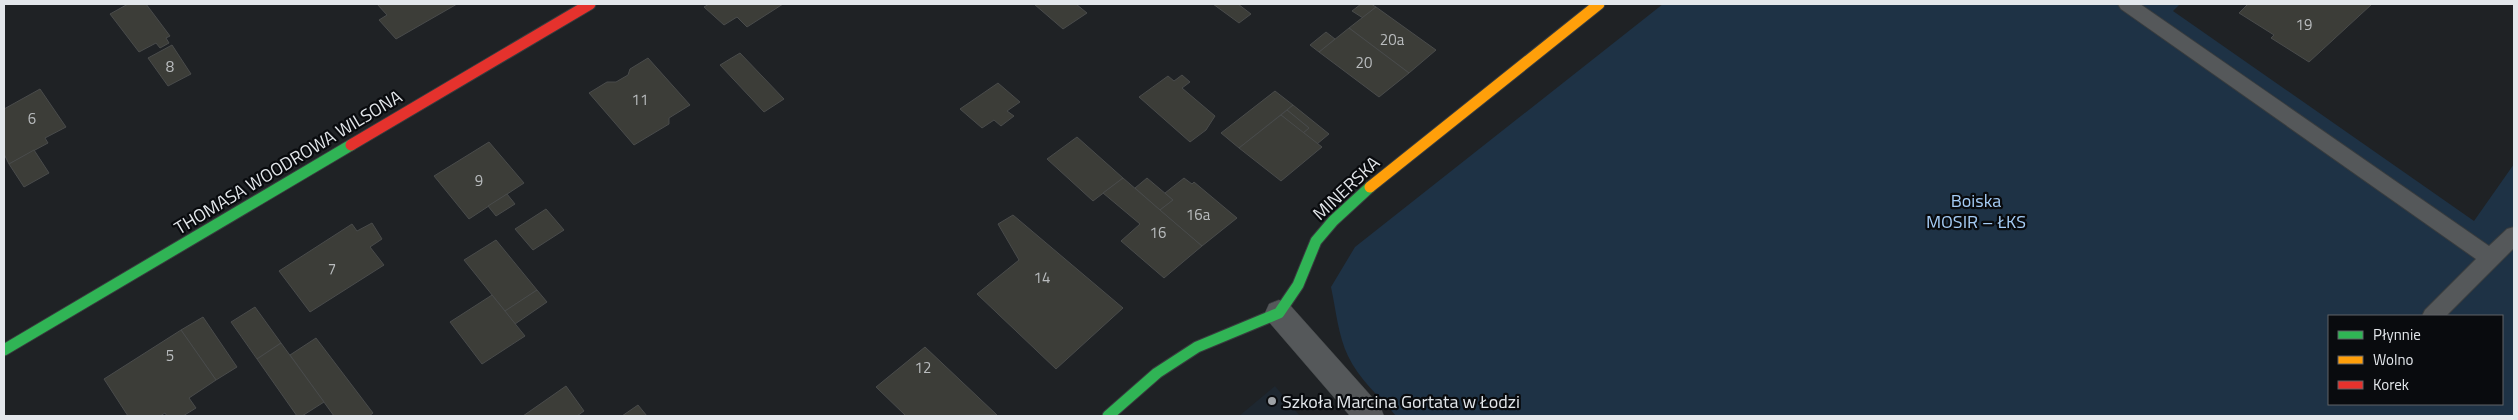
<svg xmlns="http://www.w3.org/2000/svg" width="2518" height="420" font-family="'Titillium Web',sans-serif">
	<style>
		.built { fill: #1e2730 }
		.green { fill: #1e3245; fill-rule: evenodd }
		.building { fill: #3c3d38; stroke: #494b4b }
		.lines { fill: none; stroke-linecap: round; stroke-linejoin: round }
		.lane-casing { stroke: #383c3e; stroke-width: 2 }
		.street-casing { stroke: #383c3e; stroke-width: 1 }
		.fast-casing { stroke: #383c3e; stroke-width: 13 }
		.slow-casing { stroke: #383c3e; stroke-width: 13 }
		.jam-casing { stroke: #383c3e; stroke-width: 13 }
		.lane { fill: #55585a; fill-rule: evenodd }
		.street { fill: #55585a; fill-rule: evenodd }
		.fast { stroke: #30b455; stroke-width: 11 }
		.slow { stroke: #ff9f0a; stroke-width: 11 }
		.jam { stroke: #e5322d; stroke-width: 11 }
		.poi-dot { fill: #9ea2a6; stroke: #090b0e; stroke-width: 2 }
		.labels { text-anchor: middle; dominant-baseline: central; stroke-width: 4.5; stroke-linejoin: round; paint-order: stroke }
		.number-label { font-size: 15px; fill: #b9bcbe }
		.street-label { font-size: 18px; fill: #e3e7eb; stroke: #090b0e }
		.park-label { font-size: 18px; fill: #a5ccf5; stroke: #090b0e }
		.poi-label { font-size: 18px; fill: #e3e7eb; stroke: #090b0e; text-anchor: start }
	</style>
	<rect width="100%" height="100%" fill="#1f2225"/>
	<path class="built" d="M1275,386L1300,416H1239Z"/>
	<path class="green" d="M1663,4H2180L2173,11L2474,221L2514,164V416H1396C1380,397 1358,378 1348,356C1338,335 1336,310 1331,287L1355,247ZM2329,316H2502V404H2329Z"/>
	<g class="building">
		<path d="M128,4H146L170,36L166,38L169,43L160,48L156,43L139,52L110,14Z"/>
		<path d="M377,4H457L396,39L379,20L387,15Z"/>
		<path d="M709,4H783L747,27L737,17L724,25L704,7Z"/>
		<path d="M1034,4H1076L1087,13L1063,29Z"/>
		<path d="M1213,4H1238L1251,14L1239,23Z"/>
		<path d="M1361,4H1371L1376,7L1363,18L1352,11Z"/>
		<path d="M2248,4H2372L2309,62L2271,38L2274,35L2239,13Z"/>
		<path d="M1376,7L1436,50L1409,73L1349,28Z"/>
		<path d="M1349,28L1409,73L1379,97L1319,52Z"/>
		<path d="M1326,32L1335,39L1319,52L1310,45Z"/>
		<path d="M172,45L191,74L168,86L148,58Z"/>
		<path d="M740,53L784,99L764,112L720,65Z"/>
		<path d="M648,58L690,105L669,118V124L634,145L589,93L607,82H616L628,75L630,69Z"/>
		<path d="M1182,75L1190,82L1182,88L1215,116L1206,130L1190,142L1139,97L1168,76L1174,81Z"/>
		<path d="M998,83L1020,102L1007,111L1014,116L1001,126L994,120L982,128L960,109Z"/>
		<path d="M40,89L66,127L45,138L48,143L9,164L4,154V109Z"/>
		<path d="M1275,91L1293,105L1239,148L1221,133Z"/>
		<path d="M1293,105L1329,134L1317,144L1303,133L1309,128L1287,110Z"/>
		<path d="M1287,110L1309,128L1303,133L1281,115Z"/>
		<path d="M1281,115L1322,147L1281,181L1239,148Z"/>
		<path d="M1077,137L1123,178L1093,201L1047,159Z"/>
		<path d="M489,142L524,183L469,219L434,176Z"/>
		<path d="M34,150L49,173L24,187L9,164Z"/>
		<path d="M1123,178L1202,246L1164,278L1121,241L1140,224L1103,193Z"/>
		<path d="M1147,178L1173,200L1160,210L1135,188Z"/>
		<path d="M1184,178L1192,184L1194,182L1237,218L1202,246L1160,210L1173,200L1165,193Z"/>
		<path d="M507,194L515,204L496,216L488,206Z"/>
		<path d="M546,209L564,230L533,250L515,229Z"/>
		<path d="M1013,215L1123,308L1056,369L977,294L1019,260L998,224Z"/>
		<path d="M372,223L382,239L370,247L384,265L310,312L279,271L352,224L357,231Z"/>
		<path d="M496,240L537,290L505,311L464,260Z"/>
		<path d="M537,290L547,302L515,324L505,311Z"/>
		<path d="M492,295L525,336L482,364L450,322Z"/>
		<path d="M255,307L281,343L257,359L231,322Z"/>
		<path d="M203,317L237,367L216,380L181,330Z"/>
		<path d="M181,330L216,380L189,398L196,408L183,416H167L165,413L160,416H128L104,379Z"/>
		<path d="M316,338L373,413L369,416H334L290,355Z"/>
		<path d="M281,343L324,402L302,416H297L257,359Z"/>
		<path d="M925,347L997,415L906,416L876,387Z"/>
		<path d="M566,386L584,411L577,416H523Z"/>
		<path d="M638,405L647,416H622Z"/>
	</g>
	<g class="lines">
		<defs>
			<path id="lane" d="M2118,4H2140L2489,246L2507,229L2514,227V248L2446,316H2422L2425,310L2476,259L2121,9Z"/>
			<path id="street" d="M1279,300L1289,304L1380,406L1384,416H1350L1269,322L1265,313L1269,304Z"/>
			<g id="fast">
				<path d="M4,350L351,145"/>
				<path d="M1108,416L1157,373L1197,347L1279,313L1298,285L1316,241L1333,221L1370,187"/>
			</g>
			<path id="slow" d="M1370,187L1599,4"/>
			<path id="jam" d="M351,145L590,4"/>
		</defs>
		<use href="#lane" class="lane-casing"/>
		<use href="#street" class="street-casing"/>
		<use href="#fast" class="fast-casing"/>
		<use href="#slow" class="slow-casing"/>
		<use href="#jam" class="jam-casing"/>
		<use href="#lane" class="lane"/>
		<use href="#street" class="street"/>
		<use href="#fast" class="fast"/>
		<use href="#slow" class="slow"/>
		<use href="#jam" class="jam"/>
	</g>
	<circle class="poi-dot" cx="1272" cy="401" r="5"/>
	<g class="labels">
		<g class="number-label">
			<text x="2304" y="24">19</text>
			<text x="1392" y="39">20a</text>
			<text x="1364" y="62">20</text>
			<text x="170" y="66">8</text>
			<text x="640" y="99">11</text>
			<text x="32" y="118">6</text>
			<text x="479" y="180">9</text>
			<text x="1198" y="214">16a</text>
			<text x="1158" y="232">16</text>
			<text x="332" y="268">7</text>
			<text x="1042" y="277">14</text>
			<text x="170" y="355">5</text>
			<text x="923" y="367">12</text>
		</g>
		<g class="street-label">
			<text transform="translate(288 162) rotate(-31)">THOMASA WOODROWA WILSONA</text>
			<text transform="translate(1346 188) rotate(-43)">MINERSKA</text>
		</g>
		<g class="park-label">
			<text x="1976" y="200">Boiska<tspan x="1976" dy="21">MOSIR – ŁKS</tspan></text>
		</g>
		<g class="poi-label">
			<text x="1282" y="401">Szkoła Marcina Gortata w Łodzi</text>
		</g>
	</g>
	<rect width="2518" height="420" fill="none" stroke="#e3e7eb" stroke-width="10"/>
	<rect x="2328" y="315" width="175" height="90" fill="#090b0e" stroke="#606366"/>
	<rect x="2338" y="331" width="25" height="8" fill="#30b455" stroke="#606366"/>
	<text x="2373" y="340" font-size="15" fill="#e3e7eb">Płynnie</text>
	<rect x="2338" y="356" width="25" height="8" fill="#ff9f0a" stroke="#606366"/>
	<text x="2373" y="365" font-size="15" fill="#e3e7eb">Wolno</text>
	<rect x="2338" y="381" width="25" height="8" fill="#e5322d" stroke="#606366"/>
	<text x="2373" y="390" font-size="15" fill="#e3e7eb">Korek</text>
</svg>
